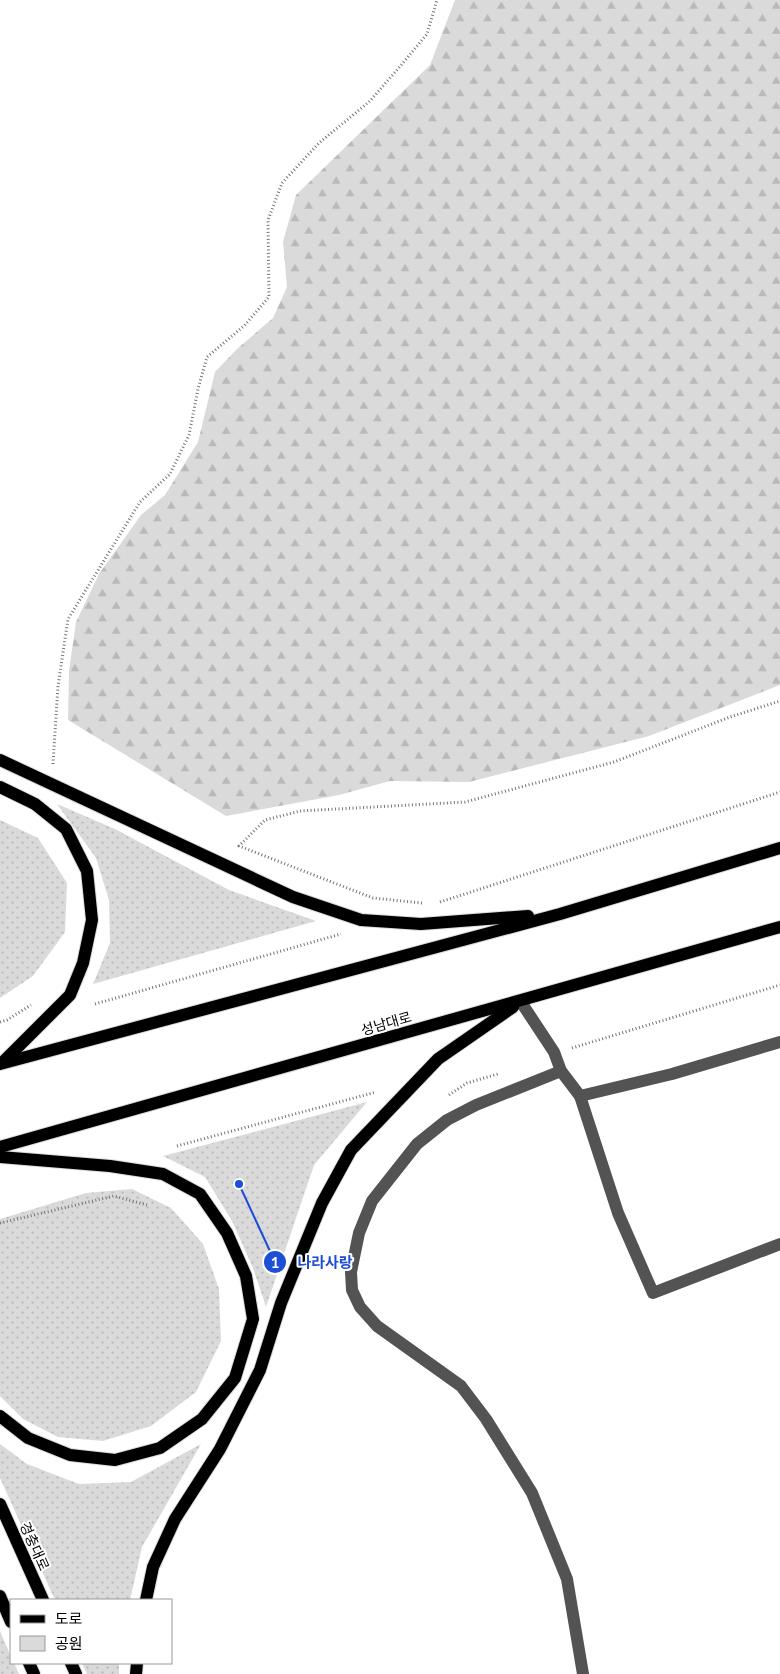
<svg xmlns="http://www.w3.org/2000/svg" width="780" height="1674" font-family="Lato,'Noto Sans KR',sans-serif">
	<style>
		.green { fill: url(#green-dots) }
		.forest { fill: url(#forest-firs) }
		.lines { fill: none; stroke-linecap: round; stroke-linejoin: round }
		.major-casing { stroke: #dbdbdb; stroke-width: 14 }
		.path { stroke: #757575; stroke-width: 3; stroke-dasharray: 1 2.5; stroke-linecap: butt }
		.minor { stroke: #535353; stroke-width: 12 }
		.major { stroke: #000; stroke-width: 12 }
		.labels { text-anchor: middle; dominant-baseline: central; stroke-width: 4; stroke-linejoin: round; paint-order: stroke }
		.street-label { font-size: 14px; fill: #000; stroke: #fff }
		.leader { fill: none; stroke: #1d4ed8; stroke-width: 2 }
		.callout-dot { fill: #1d4ed8; stroke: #fff; stroke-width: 2 }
		.mark-label { font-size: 15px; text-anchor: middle; font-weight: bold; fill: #fff }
		.callout-label { font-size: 15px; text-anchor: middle; font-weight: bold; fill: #1d4ed8; stroke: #fff; stroke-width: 4; stroke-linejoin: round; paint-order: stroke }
	</style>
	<defs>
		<pattern id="green-dots" width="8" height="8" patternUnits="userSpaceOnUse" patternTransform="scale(1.25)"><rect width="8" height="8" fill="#dadada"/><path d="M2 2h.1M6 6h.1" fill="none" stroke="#b9b9b9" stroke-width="1.8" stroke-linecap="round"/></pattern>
		<pattern id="forest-firs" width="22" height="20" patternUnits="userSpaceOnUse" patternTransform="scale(1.25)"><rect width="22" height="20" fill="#dadada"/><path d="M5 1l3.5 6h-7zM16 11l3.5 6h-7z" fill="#b9b9b9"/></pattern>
	</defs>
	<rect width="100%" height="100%" fill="#fff"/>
	<g class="green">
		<path d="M57,804L115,829L229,890L316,921L93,984L110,943L109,900L96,858Z"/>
		<path d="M0,820L38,838L67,883L65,932L33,976L0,998Z"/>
		<path d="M367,1102L314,1165L266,1307L253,1268L232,1221L205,1177L163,1156Z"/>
		<path d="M132,1189L171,1208L203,1244L219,1289L221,1341L196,1392L151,1426L103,1441L58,1437L23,1419L0,1396V1219L86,1193Z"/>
		<path d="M0,1444L27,1464L79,1484L131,1482L201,1444L142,1547L130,1600H55L0,1478Z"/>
		<path d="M0,1631L11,1657V1663H14L19,1674H0Z"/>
		<path d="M82,1663H119V1674H87Z"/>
	</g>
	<path class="forest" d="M455,0H780V685L649,736L469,782L390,781L339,795L226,816L68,720L69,671L76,622L99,574L141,515L165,495L198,442L215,372L237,349L273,318L287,287L283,242L296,195L430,65Z"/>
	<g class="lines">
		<defs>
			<g id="major">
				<path d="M0,760L293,897L361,920L421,924L528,916"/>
				<path d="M0,787L35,804L66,829L87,871L92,920L83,963L70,995L2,1063"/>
				<path d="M0,1064L560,914L780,848"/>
				<path d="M0,1147L780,927"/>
				<path d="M0,1157L110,1166L163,1174L200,1194L227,1233L246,1276L253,1319L235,1378L202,1419L160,1448L115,1460L70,1455L28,1438L0,1416"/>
				<path d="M0,1504L43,1600"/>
				<path d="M0,1596L11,1622"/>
				<path d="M146,1600L153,1567L175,1519L220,1449L260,1370L281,1303L322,1203L351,1150L438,1059L513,1007"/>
				<path d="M29,1663L34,1674"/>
				<path d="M71,1663L76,1674"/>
				<path d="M136,1674L137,1663"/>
			</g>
		</defs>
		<use href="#major" class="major-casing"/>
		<g class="path">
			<path d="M53,764L58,686L68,619L140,502L170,474L189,435L198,389L207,357L244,326L269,297L268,220L282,183L319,143L370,101L403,63L427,34L437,0"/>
			<path d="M440,902L780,792"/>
			<path d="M422,903L373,898L239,846L265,820L300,811L465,802L614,762L730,717L780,701"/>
			<path d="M95,1004L341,934"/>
			<path d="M0,1022L7,1020L31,1005"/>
			<path d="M572,1048L780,985"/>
			<path d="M449,1095L467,1083L498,1074"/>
			<path d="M177,1146L376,1092"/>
			<path d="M0,1223L114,1196L147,1205"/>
		</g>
		<g class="minor">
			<path d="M521,1002L554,1052L561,1071L580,1096L618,1213L653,1293L780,1244"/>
			<path d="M561,1071L476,1105L447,1120L417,1144L372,1201L359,1233L351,1272L352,1290L360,1307L377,1326L461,1386L486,1419L532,1493L567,1579L583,1674"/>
			<path d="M580,1096L672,1074L780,1042"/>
		</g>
		<use href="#major" class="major"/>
	</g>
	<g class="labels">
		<g class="street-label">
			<text transform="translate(386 1023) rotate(-16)">성남대로</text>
			<text transform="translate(35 1546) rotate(66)">경충대로</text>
		</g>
	</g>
	<path class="leader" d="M239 1184L275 1262"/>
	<g class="callout-dot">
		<circle cx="239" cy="1184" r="5"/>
		<circle cx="275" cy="1262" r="12"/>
	</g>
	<g class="mark-label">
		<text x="275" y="1268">1</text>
	</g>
	<g class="callout-label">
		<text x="325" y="1268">나라사랑</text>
	</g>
	<rect x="10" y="1599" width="162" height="65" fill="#ffffff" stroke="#999999"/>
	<rect x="20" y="1615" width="25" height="8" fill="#000000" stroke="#999999"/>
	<text x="55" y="1624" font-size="15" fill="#000000">도로</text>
	<rect x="20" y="1636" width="25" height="15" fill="#dadada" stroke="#999999"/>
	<text x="55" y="1649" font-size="15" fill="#000000">공원</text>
</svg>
